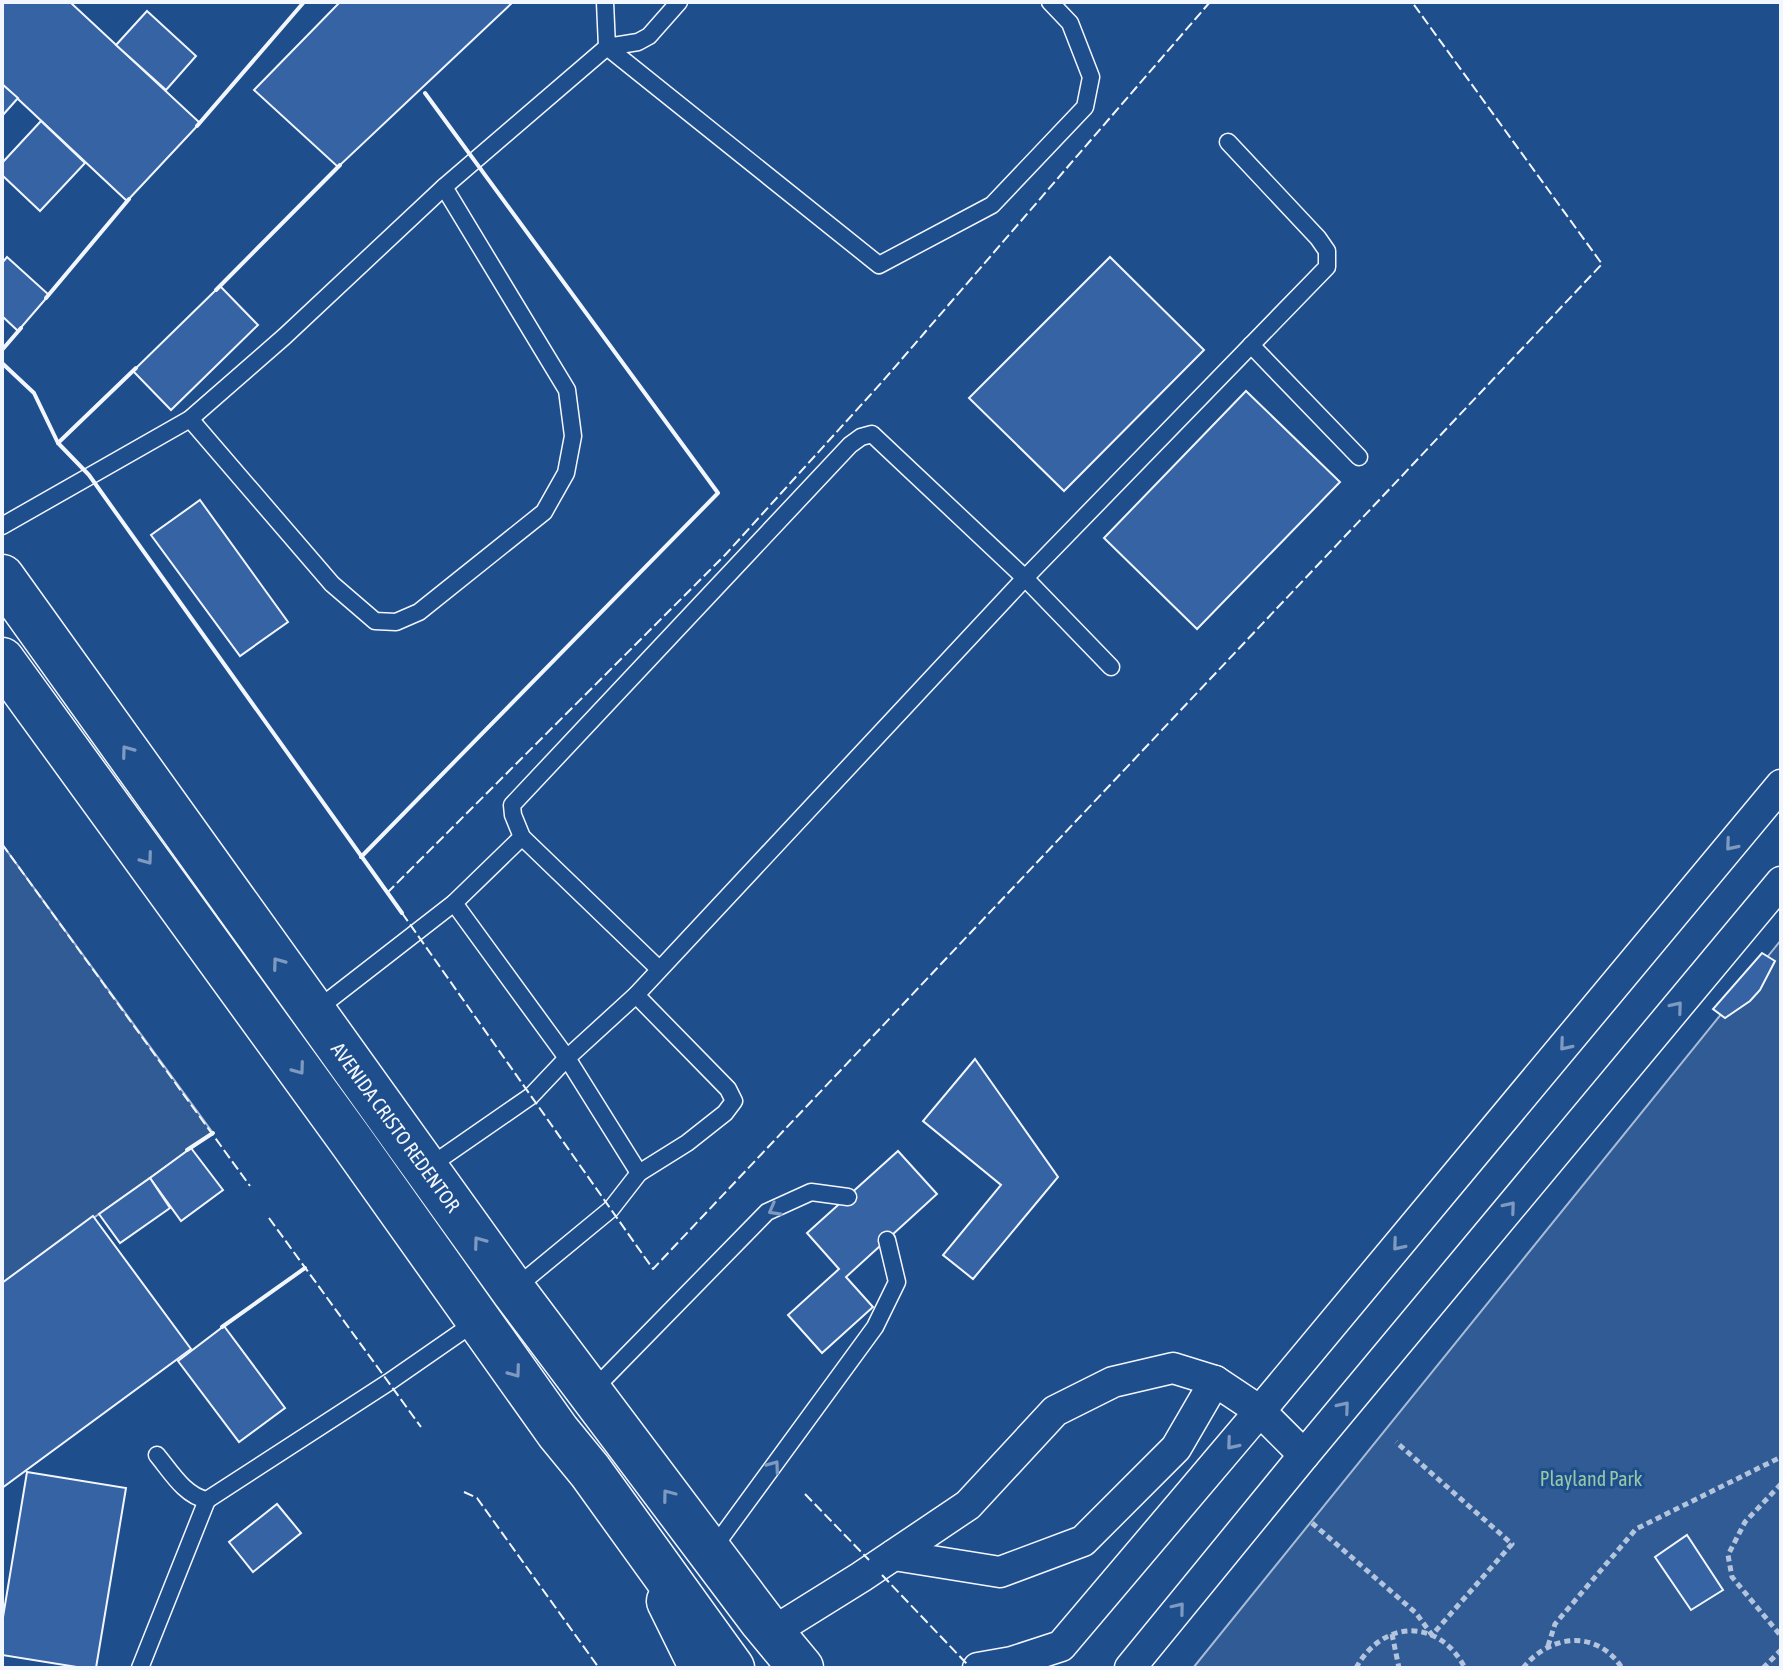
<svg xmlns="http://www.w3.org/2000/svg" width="1783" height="1670" font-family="'Asap Condensed',sans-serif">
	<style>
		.built { fill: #305b95; stroke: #a8bbd7; stroke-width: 2 }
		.building { fill: #3563a3; stroke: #f2f6ff; stroke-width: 2 }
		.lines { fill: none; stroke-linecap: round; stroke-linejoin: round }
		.lane-casing { stroke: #f2f6ff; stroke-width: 19 }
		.street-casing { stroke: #f2f6ff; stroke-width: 33 }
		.primary-casing { stroke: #f2f6ff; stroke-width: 47 }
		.highway-casing { stroke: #f2f6ff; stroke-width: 47 }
		.path { stroke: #b3c4dc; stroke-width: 5; stroke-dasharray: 6 4; stroke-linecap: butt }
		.lane { stroke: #1f4e8c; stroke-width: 16 }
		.street { stroke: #1f4e8c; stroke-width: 30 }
		.primary { stroke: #1f4e8c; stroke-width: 44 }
		.highway { stroke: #1f4e8c; stroke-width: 44 }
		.fence { stroke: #f2f6ff; stroke-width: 2; stroke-dasharray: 10 4; stroke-linecap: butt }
		.wall { stroke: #f2f6ff; stroke-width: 4 }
		.oneway { stroke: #7e9ac0 }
		.labels { text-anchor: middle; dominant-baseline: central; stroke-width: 6; stroke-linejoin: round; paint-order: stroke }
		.street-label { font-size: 20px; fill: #f2f6ff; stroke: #1f4e8c }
		.park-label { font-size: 20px; fill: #97c8a6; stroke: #1f4e8c }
	</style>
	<rect width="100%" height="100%" fill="#1f4e8c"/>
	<g class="built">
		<path d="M2,844L213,1133L2,1283Z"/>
		<path d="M1781,940V1668H1193Z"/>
	</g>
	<g class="building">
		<path d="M2,2H70L200,123L127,201L2,84Z"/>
		<path d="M340,2H513L338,167L254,90Z"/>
		<path d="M147,11L196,56L166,90L116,45Z"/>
		<path d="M2,84L18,98L2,116Z"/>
		<path d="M41,121L85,163L40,211L2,175V163Z"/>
		<path d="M7,257L49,295L18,331L2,316V263Z"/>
		<path d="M1110,257L1204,350L1064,491L969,398Z"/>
		<path d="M220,286L258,325L171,410L133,371Z"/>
		<path d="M1246,391L1340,482L1197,629L1104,538Z"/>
		<path d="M200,500L288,622L240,656L151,535Z"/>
		<path d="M1762,953L1775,961L1760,990L1750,1001L1725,1018L1713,1009Z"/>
		<path d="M975,1059L1058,1177L973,1279L943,1255L1001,1185L923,1121Z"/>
		<path d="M191,1148L223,1190L181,1221L150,1178Z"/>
		<path d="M898,1151L937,1194L846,1277L873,1307L822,1353L788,1315L839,1269L807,1233Z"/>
		<path d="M150,1178L170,1208L120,1243L99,1214Z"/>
		<path d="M93,1216L191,1349L2,1488V1283Z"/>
		<path d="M224,1326L285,1408L239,1442L178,1361Z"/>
		<path d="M27,1472L126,1488L96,1668H83L2,1655V1623Z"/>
		<path d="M277,1504L301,1533L253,1572L229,1542Z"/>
		<path d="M1687,1535L1723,1590L1691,1610L1655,1557Z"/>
	</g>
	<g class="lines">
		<defs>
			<g id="lane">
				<path d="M605,2L607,47L638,42L649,36L679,2"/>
				<path d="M1251,345L1359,457"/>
				<path d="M190,419L332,584L375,621L396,622L419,612L544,512L566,473L573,436L567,390L444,187"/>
				<path d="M2,526L190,419L285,336L444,187L607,47L879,265L992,205L1085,107L1091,77L1070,23L1050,2"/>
				<path d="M454,903L567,1058L639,1173"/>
				<path d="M659,969L522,837L513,815L512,805L850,445L861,437L872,434L1025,578L1327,267V251L1318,238L1228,142"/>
				<path d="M315,1011L454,903L522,837"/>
				<path d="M427,1168L531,1096L567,1058L636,995L1025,578L1111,667"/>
				<path d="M514,1289L611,1209L639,1173L687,1143L725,1113L734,1101L728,1089L636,995"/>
				<path d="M593,1390L767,1212L811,1192L848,1197"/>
				<path d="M157,1455C171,1472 185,1496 207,1500L389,1382L477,1321"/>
				<path d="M712,1550L875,1327L897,1282L887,1240"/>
				<path d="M140,1668L207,1500"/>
			</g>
			<g id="street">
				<path d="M894,1555L1000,1572L1083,1541L1176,1448L1215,1381"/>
				<path d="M771,1633L861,1577L968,1505L1055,1411L1113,1382L1173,1368L1215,1381L1260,1411L1304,1455"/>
				<path d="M978,1668L1012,1662L1061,1646L1260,1411L1781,785"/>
				<path d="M1130,1668L1304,1455L1781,882"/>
			</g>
			<path id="primary" d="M669,1601L702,1668"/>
			<g id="highway">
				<path d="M2,577L513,1290L762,1621L801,1668"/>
				<path d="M2,660L352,1142L558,1432L590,1471L732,1668"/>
			</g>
		</defs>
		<use href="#lane" class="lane-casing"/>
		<use href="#street" class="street-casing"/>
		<use href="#primary" class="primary-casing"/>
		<use href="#highway" class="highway-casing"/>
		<g class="path">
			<path d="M1781,1484L1745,1522L1728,1555L1732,1577L1781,1636"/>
			<path d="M1312,1523L1416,1613L1432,1635L1512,1544L1396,1442"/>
			<path d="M1392,1634L1399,1668"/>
			<path d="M1548,1646L1555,1624L1636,1529L1781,1457"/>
			<path d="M1356,1668C1383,1619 1439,1618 1465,1668"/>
			<path d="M1523,1668C1550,1634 1597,1629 1622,1668"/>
			<path d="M1763,1668L1781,1650"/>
		</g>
		<use href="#lane" class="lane"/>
		<use href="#street" class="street"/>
		<use href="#primary" class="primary"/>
		<use href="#highway" class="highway"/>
		<g class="fence">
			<path d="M2,844L250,1186"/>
			<path d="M387,893L725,555L882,382L1210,2"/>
			<path d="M402,913L653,1269L1602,264L1412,2"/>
			<path d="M269,1218L421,1427"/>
			<path d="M464,1492L477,1498L599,1668"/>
			<path d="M805,1494L869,1560"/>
			<path d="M882,1575L968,1665"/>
		</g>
		<g class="wall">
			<path d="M197,126L304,2"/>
			<path d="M216,290L340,165"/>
			<path d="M46,298L129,199"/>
			<path d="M2,350L21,328"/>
			<path d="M2,363L34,393L58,443L89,475L402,913"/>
			<path d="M58,443L136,368"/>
			<path d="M361,857L718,493L425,93"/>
			<path d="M187,1150L213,1133"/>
			<path d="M222,1327L305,1268"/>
		</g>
	</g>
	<defs><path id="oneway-chevron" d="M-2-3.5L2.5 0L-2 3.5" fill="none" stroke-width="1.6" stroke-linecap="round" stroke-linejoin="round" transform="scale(2)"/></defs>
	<g class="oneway">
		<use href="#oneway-chevron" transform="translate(127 751) rotate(-126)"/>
		<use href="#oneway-chevron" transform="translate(1731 845) rotate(130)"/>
		<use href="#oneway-chevron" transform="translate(147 859) rotate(54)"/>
		<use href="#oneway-chevron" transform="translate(278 963) rotate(-126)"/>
		<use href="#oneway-chevron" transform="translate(1677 1007) rotate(-50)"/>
		<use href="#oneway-chevron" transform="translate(1565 1045) rotate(130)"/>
		<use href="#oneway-chevron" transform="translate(299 1069) rotate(54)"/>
		<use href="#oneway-chevron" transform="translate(1510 1207) rotate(-50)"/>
		<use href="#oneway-chevron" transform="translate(774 1210) rotate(151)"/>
		<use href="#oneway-chevron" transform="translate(479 1242) rotate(-126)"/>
		<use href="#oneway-chevron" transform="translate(1398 1245) rotate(130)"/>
		<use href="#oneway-chevron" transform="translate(515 1372) rotate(54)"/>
		<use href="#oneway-chevron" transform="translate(1344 1407) rotate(-50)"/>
		<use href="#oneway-chevron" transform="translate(1232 1444) rotate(130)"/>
		<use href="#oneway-chevron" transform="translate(774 1466) rotate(-54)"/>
		<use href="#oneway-chevron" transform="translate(668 1495) rotate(-127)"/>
		<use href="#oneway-chevron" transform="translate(1179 1608) rotate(-51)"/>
	</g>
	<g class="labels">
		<g class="street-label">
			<text transform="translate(396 1127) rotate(54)">AVENIDA CRISTO REDENTOR</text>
		</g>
		<g class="park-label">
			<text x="1591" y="1478">Playland Park</text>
		</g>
	</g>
	<rect width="1783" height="1670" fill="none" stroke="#f2f6ff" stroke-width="8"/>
</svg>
